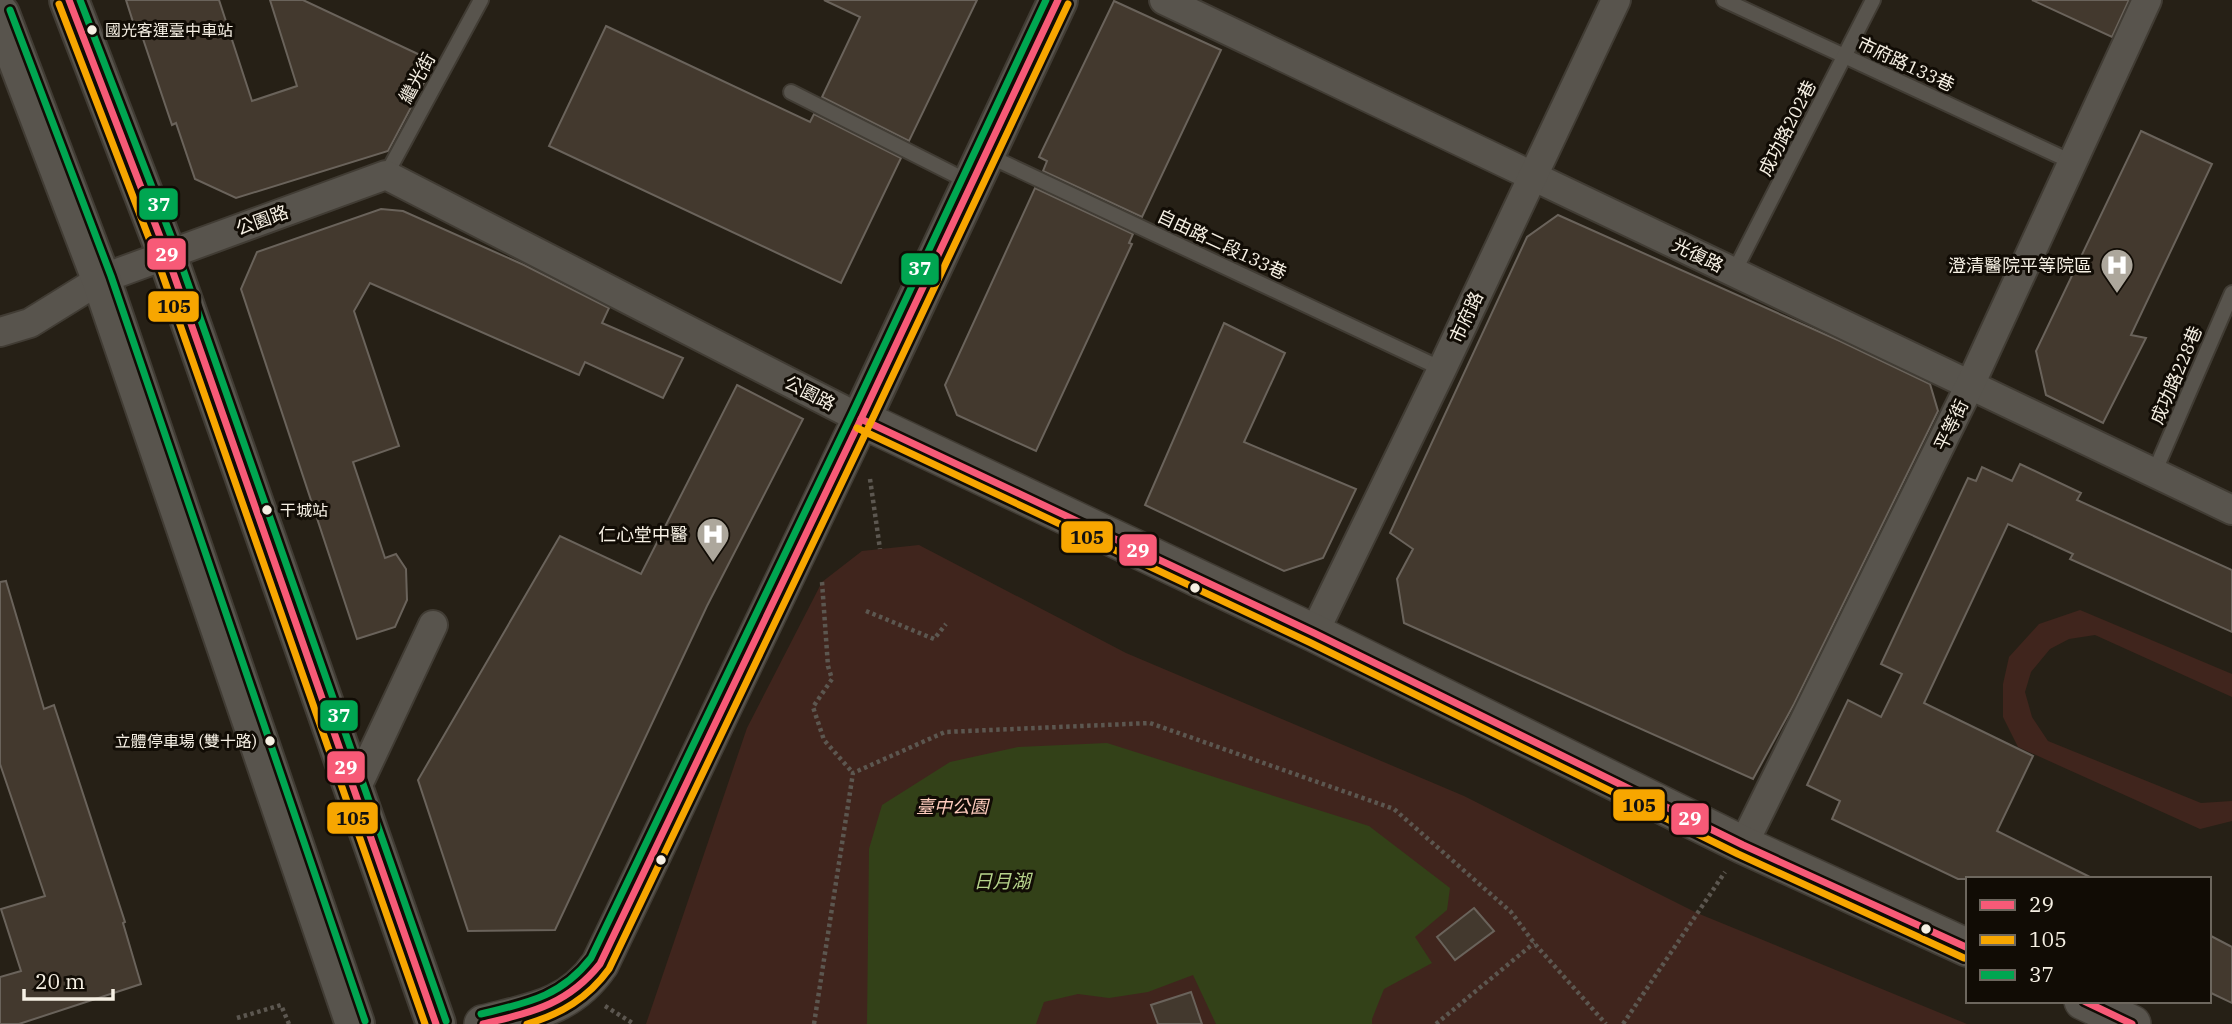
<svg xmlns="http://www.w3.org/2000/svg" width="2232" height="1024" font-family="'IBM Plex Serif','Noto Sans TC',serif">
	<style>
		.green { fill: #40251d }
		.water { fill: #334118 }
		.building { fill: #43392e; stroke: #6a635b; stroke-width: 2 }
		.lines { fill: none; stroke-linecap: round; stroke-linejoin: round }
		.service-casing { stroke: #413c34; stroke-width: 18 }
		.minor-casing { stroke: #413c34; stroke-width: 32 }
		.tertiary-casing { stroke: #413c34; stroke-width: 40 }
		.secondary-casing { stroke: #413c34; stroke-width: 42 }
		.path { stroke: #5c5750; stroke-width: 4.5; stroke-dasharray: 3.5 3.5; stroke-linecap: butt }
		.service { stroke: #58544d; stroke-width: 14 }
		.minor { stroke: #58544d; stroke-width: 28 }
		.tertiary { stroke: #58544d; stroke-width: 37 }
		.secondary { stroke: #58544d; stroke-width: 38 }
		.bus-1-casing { stroke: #110c05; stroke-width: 12 }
		.bus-2-casing { stroke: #110c05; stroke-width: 12 }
		.bus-3-casing { stroke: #110c05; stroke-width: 12 }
		.bus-1 { stroke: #f75a77; stroke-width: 7 }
		.bus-2 { stroke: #f7a600; stroke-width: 7 }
		.bus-3 { stroke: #00a651; stroke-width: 7 }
		.bus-dot { fill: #f6f0e4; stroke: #110c05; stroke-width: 2.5 }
		.labels { text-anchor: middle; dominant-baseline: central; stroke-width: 6; stroke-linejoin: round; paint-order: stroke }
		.bus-label { font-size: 16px; fill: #f6f0e4; stroke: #110c05; text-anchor: start }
		.street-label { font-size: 18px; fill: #f6f0e4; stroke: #110c05 }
		.poi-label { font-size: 18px; fill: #f6f0e4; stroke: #110c05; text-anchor: end }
		.park-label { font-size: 18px; font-style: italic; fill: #feccbd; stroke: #110c05 }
		.water-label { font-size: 19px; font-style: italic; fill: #b6d38b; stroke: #110c05 }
		.line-badge { stroke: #110c05; stroke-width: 2.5 }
		.badge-label { font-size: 19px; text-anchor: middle; font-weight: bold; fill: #fff }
		.pale-badge-label { font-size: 19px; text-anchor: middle; font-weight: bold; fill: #111 }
	</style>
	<rect width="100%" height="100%" fill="#262016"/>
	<g class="green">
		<path d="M919,545L1126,653L1464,796L1697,913L1967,1024H646L747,728L822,582L862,551Z"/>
		<path d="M2080,610L2232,674V697L2095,635L2069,639L2050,649L2031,672L2025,692L2032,717L2048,741L2201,803L2232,801V821L2200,829L2018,747L2003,717V684L2009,657L2039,624Z"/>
	</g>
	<path class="water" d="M1107,743L1369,826L1450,888L1447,910L1415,937L1432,963L1384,989L1372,1019V1024H1216L1193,975L1148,992L1109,998L1078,994L1044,1002L1036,1024H867L869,849L882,805L950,762L1018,747Z"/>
	<g class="building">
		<path d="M126,0H219L252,101L297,86L270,0H303L435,62L388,151L236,198L195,179L176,123L172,125L139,27L135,28Z"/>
		<path d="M824,0H977L909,141L822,97L860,17Z"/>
		<path d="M2032,0H2129L2112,37Z"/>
		<path d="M1114,1L1221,50L1142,217L1043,171L1047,161L1039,157Z"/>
		<path d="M606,26L810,122L814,114L901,158L841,283L549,146Z"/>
		<path d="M2141,131L2212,164L2131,335L2146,338L2103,423L2046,395L2036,351Z"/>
		<path d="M1035,188L1133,234L1129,243L1132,244L1036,451L957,415L945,385Z"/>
		<path d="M381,209L403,211L524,265L609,308L602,323L683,358L663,398L585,362L579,375L370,283L354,311L399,446L353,462L385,558L396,554L406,569L407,600L395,627L357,639L241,289L257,252Z"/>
		<path d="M1558,215L1840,341L1930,384L1938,411L1794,704L1753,779L1404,623L1397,579L1413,549L1390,533L1527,237Z"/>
		<path d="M1224,323L1285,353L1244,442L1356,489L1323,558L1284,571L1145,505Z"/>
		<path d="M737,385L803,419L707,606L555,930L468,931L418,780L560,536L641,574Z"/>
		<path d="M2020,464L2081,493L2077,500L2232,570V632L2070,559L2073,554L2008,524L1924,703L2033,756L1997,831L2094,879H1958L1832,819L1840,801L1807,785L1848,700L1881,717L1902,674L1881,664L1968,478L1976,481L1982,467L2012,481Z"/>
		<path d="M6,581L44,709L54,705L125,922L123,923L141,984L19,1024H0V977L21,971L1,909L45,896L0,764V582Z"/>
		<path d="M1474,908L1494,931L1455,960L1437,937Z"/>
		<path d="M2209,935L2232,947V1003L2209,992Z"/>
		<path d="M1191,992L1202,1024H1158L1151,1005Z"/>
	</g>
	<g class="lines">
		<defs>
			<g id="service">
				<path d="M1724,0L2072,162"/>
				<path d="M791,92L971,183"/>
				<path d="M987,155L1442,369"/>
				<path d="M386,175L481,0"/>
				<path d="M1734,272L1873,0"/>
				<path d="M2154,473L2232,293"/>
			</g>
			<g id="minor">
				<path d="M1164,0L2232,510"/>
				<path d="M0,332L30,323L101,279L386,175L861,419"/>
				<path d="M1314,633L1442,369L1616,0"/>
				<path d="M355,791L433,625"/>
				<path d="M1743,845L1970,385L2147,0"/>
			</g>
			<g id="tertiary">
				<path d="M2083,1001L2132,1024"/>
				<path d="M483,1024C531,1012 570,1008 600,964L861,419L1314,633L1743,845L1968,948"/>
			</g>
			<g id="secondary">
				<path d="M69,0L167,255L436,1024"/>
				<path d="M0,14L101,279L355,1024"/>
				<path d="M861,419L1058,0"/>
			</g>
		</defs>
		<use href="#service" class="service-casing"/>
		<use href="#minor" class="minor-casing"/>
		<use href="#tertiary" class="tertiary-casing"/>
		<use href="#secondary" class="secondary-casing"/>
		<g class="path">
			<path d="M870,479L880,549"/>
			<path d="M822,582L828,666L832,679L813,707L824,740L853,773"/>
			<path d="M866,611L934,639L946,624"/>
			<path d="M605,1006L634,1024"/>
			<path d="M237,1018L281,1005L289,1024"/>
			<path d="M814,1024L853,773L945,732L1150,723L1394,809L1511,912L1534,943L1606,1024"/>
			<path d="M1436,1024L1534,943"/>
			<path d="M1623,1024L1725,872"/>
		</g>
		<use href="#service" class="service"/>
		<use href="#minor" class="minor"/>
		<use href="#tertiary" class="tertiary"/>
		<use href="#secondary" class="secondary"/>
		<defs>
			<g id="bus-1">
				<path d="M69,0L167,255L436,1024"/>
				<path d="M861,419L1314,633L1743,845L1968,948"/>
				<path d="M2084,1001L2132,1024"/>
				<path d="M483,1024C532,1012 567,1005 600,964L861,419L1058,0"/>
			</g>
			<g id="bus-2">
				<path d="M59,4L157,259L425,1024"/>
				<path d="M857,428L1309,642L1738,854L1964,958"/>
				<path d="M527,1024C561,1014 588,998 609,969L870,424L1068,4"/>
			</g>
			<g id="bus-3">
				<path d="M80,0L177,252L446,1021"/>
				<path d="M10,10L111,276L365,1021"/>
				<path d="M481,1014C526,1003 561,997 591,958L852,414L1046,0"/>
			</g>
		</defs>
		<use href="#bus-1" class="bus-1-casing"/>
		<use href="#bus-2" class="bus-2-casing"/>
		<use href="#bus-3" class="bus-3-casing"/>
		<use href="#bus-1" class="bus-1"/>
		<use href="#bus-2" class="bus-2"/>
		<use href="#bus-3" class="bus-3"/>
	</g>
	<defs>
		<symbol id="hospital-pin" viewBox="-11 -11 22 30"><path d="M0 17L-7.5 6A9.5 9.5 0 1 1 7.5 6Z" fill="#ada79c" stroke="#110c05"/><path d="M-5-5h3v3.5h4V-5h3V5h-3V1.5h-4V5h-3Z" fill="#fff"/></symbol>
	</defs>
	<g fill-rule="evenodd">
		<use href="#hospital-pin" x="2098" y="246" width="38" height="52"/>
		<use href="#hospital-pin" x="694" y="515" width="38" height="52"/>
	</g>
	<g class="bus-dot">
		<circle cx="92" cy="30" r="6"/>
		<circle cx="267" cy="510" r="6"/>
		<circle cx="1195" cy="588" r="6"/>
		<circle cx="270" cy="741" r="6"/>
		<circle cx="661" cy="860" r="6"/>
		<circle cx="1926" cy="929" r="6"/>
	</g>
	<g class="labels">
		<g class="bus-label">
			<text x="105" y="30">國光客運臺中車站</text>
			<text x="280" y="510">干城站</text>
			<text x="257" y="741" text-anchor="end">立體停車場 (雙十路)</text>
		</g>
		<g class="street-label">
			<text transform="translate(1906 64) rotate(25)">市府路133巷</text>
			<text transform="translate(417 78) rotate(-61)">繼光街</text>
			<text transform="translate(1787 128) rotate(-63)">成功路202巷</text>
			<text transform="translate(262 220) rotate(-20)">公園路</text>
			<text transform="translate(1222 244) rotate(25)">自由路二段133巷</text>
			<text transform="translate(1698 255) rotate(26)">光復路</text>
			<text transform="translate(1466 317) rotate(-65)">市府路</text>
			<text transform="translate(2176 375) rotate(-67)">成功路228巷</text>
			<text transform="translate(810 393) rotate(27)">公園路</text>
			<text transform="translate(1951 425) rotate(-64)">平等街</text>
		</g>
		<g class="poi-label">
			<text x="2092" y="265">澄清醫院平等院區</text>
			<text x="688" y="534">仁心堂中醫</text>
		</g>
		<g class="park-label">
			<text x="952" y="806">臺中公園</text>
		</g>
		<g class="water-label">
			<text x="1002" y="881">日月湖</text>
		</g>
	</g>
	<g class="line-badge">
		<rect x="138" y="187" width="41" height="34" rx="7" fill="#00a651"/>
		<rect x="146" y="237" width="41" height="34" rx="7" fill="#f75a77"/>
		<rect x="900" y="252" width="40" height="34" rx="7" fill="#00a651"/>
		<rect x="147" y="290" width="53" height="33" rx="7" fill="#f7a600"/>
		<rect x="1060" y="520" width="54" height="34" rx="7" fill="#f7a600"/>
		<rect x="1118" y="533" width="40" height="34" rx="7" fill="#f75a77"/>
		<rect x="319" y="699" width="40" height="33" rx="7" fill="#00a651"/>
		<rect x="326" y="750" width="40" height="34" rx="7" fill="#f75a77"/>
		<rect x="1612" y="788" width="54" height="34" rx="7" fill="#f7a600"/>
		<rect x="326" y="801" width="53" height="34" rx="7" fill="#f7a600"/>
		<rect x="1670" y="802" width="40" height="34" rx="7" fill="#f75a77"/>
	</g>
	<g class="badge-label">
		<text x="159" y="211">37</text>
		<text x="167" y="261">29</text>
		<text x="920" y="275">37</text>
		<text x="1138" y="557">29</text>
		<text x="339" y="722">37</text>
		<text x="346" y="774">29</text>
		<text x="1690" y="825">29</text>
	</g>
	<g class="pale-badge-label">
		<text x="174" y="313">105</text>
		<text x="1087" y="544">105</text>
		<text x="1639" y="812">105</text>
		<text x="353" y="825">105</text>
	</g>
	<rect x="1966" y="877" width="245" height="126" fill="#110c05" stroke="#6d675e" stroke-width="2"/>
	<rect x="1980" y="900" width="35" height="10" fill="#f75a77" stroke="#6d675e" stroke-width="2"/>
	<text x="2029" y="912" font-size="21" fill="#f6f0e4">29</text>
	<rect x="1980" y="935" width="35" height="10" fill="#f7a600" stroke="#6d675e" stroke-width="2"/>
	<text x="2029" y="947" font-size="21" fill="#f6f0e4">105</text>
	<rect x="1980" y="970" width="35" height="10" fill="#00a651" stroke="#6d675e" stroke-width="2"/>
	<text x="2029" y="982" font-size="21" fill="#f6f0e4">37</text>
	<path d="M24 989v10h89v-10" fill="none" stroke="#f6f0e4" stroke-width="3.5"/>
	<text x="35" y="989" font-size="21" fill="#f6f0e4" stroke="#110c05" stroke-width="5" paint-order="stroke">20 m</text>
</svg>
